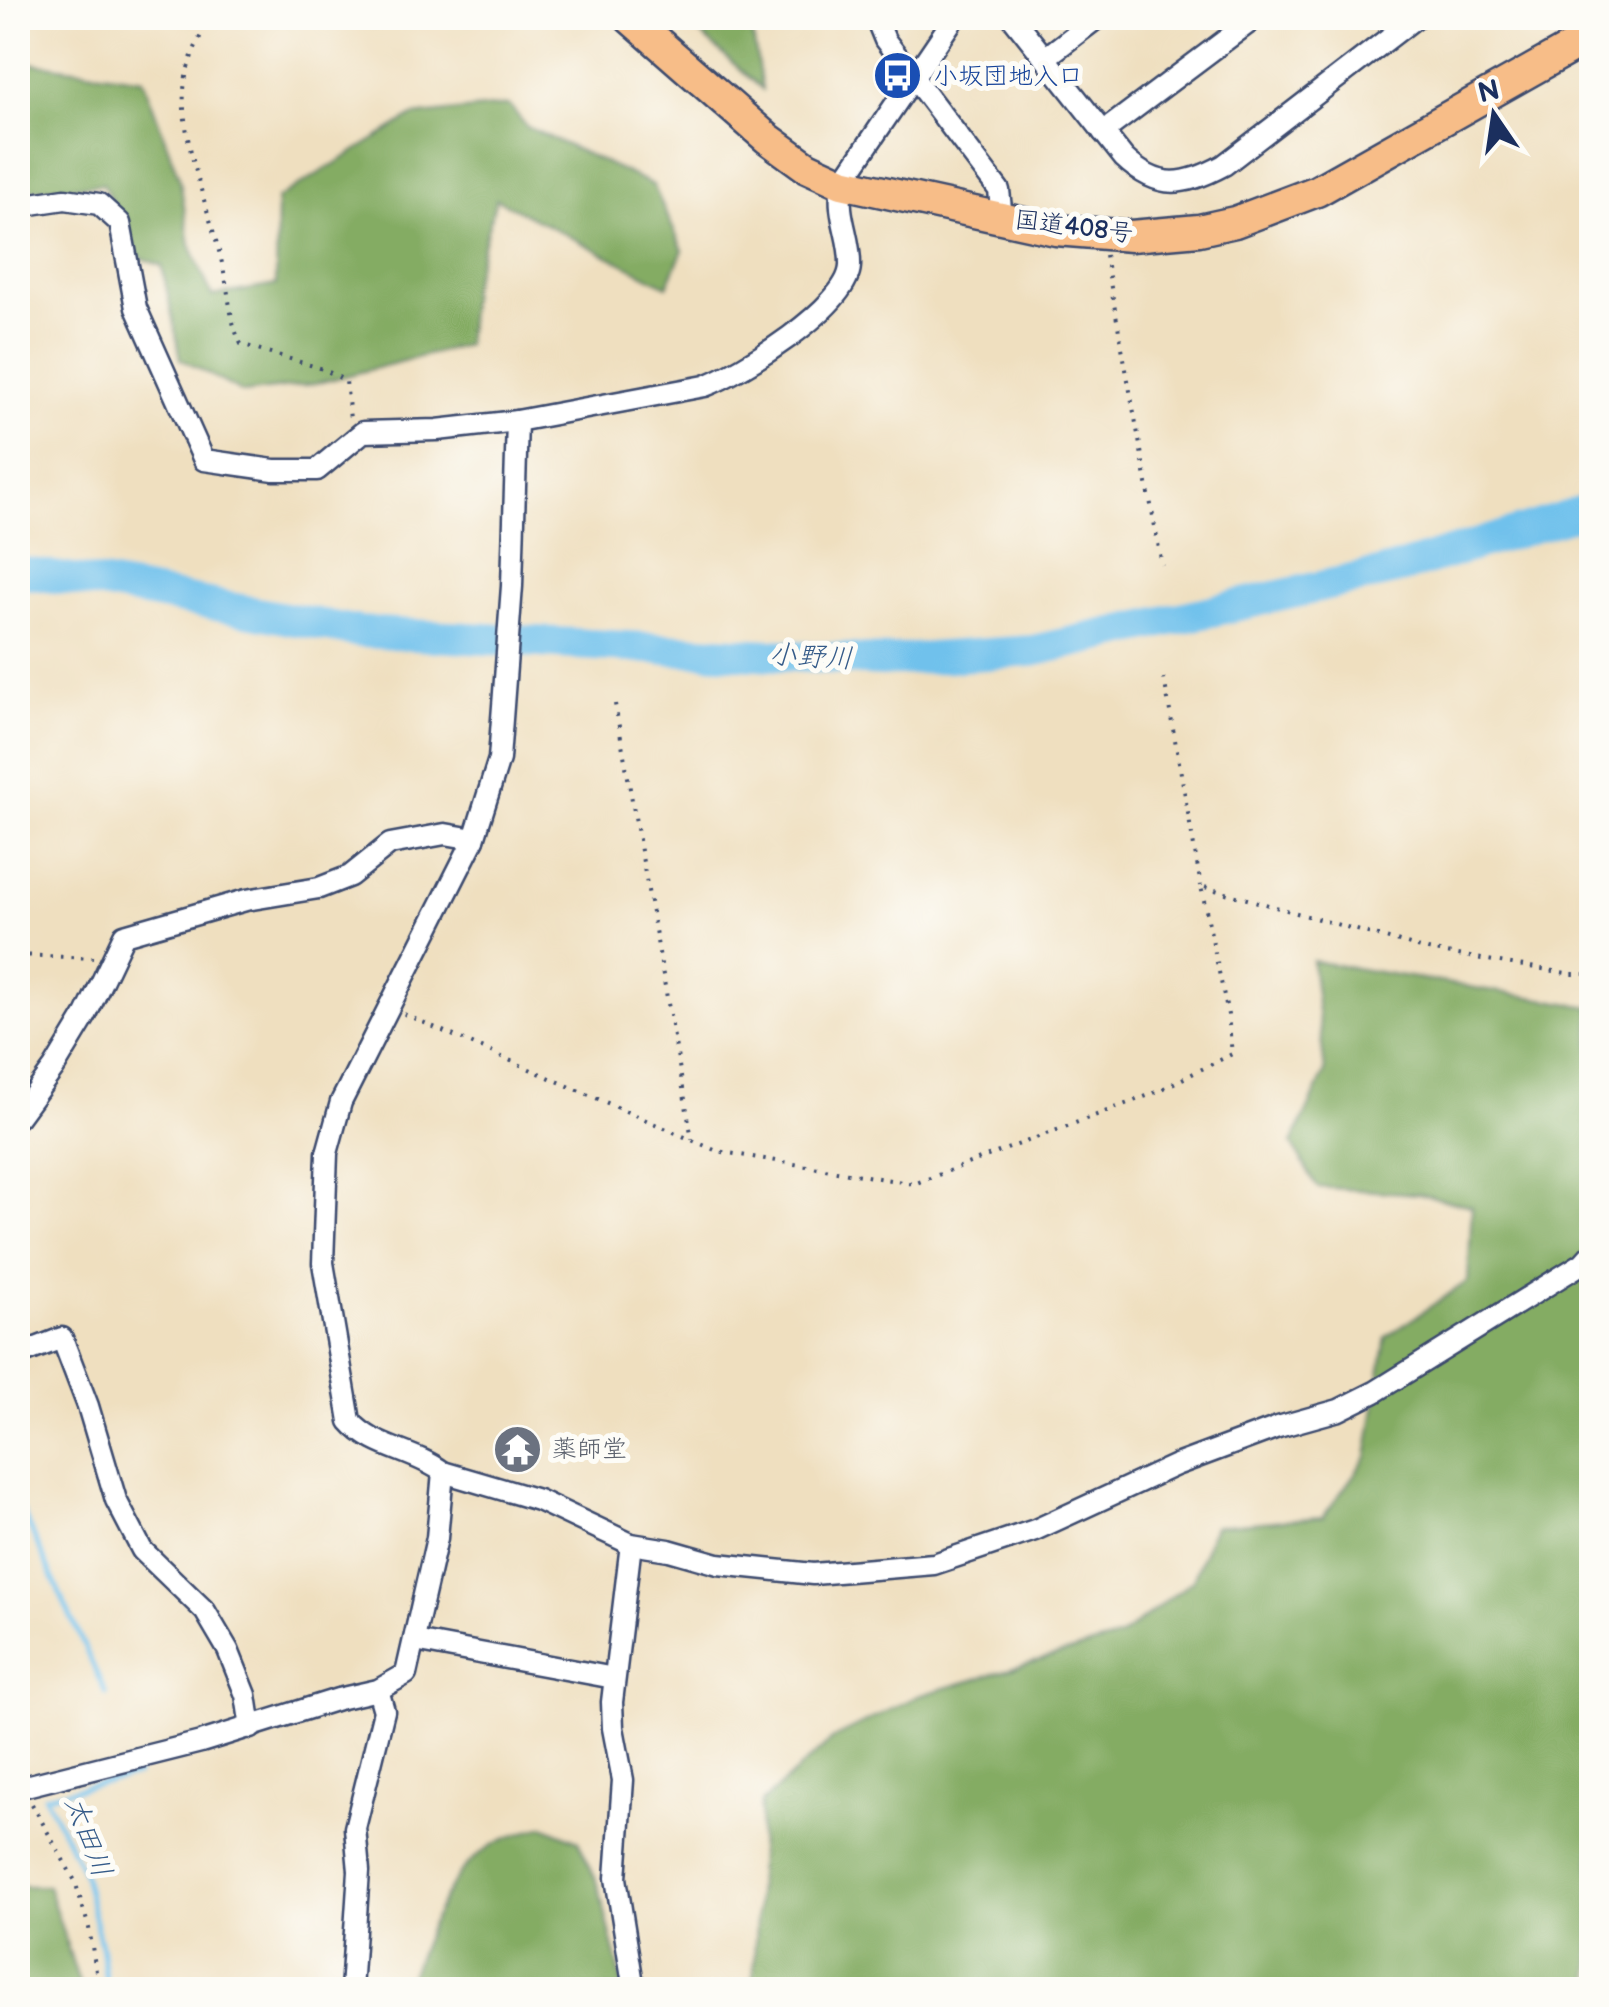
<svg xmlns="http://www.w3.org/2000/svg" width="1609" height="2007" font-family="'Balsamiq Sans','Klee One',sans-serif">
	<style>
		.forest { fill: #84ac64; stroke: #506e61; stroke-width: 2.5 }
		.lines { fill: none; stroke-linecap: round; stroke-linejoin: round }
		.stream { stroke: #70c1ec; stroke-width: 5 }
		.river { stroke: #70c1ec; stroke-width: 32 }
		.minor-casing { stroke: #3b496d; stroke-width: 25 }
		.highway-casing { stroke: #3b496d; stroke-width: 35 }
		.path { stroke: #3b496d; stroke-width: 4; stroke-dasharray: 2.5 8; stroke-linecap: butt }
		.minor { stroke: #fff; stroke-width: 20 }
		.highway { stroke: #f7bd88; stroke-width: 30 }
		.labels { text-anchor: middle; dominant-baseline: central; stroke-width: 10; stroke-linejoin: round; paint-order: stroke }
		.transit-label { font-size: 25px; fill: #164399; stroke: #fdfcf7; text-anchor: start }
		.street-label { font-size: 25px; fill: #1b2f5e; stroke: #fdfcf7 }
		.worship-label { font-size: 25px; fill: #5b616d; stroke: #fdfcf7; text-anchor: start }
		.water-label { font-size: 28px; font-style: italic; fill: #355b89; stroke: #fdfcf7 }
	</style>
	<rect width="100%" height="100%" fill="#fdfcf7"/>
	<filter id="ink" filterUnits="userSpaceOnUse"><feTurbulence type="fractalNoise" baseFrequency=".01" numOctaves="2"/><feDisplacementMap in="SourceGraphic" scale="20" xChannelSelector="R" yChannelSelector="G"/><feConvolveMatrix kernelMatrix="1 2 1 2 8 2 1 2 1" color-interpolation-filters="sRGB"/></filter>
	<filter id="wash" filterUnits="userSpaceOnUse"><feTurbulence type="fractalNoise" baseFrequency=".0048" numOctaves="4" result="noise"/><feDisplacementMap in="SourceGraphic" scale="40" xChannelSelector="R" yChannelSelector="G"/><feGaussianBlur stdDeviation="2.25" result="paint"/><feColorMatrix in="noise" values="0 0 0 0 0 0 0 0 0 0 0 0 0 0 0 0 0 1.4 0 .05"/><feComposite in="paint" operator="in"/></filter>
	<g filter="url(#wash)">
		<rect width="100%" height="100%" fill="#efdfbf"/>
		<g class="forest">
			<path d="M682,18H750L762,89Z"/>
			<path d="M18,61L143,79L180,180L190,245L212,296L276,285L277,199L413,116L509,105L527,127L653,185L683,250L667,286L496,199L471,288L466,345L314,384L243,393L181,359L162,266L139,257L103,184L18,191Z"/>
			<path d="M1312,961L1591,1007V1989L753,1990L761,1803L835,1737L918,1696L1120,1637L1193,1580L1214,1526L1323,1517L1367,1457L1386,1337L1468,1281L1472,1206L1418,1194L1317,1187L1292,1144L1325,1072Z"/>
			<path d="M544,1826L578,1841L598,1884L624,1989H407L408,1980C429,1931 447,1867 498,1842C512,1835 529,1831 544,1826Z"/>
			<path d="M18,1886H48L81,1989H18Z"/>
		</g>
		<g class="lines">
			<g class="stream">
				<path d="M18,1502L106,1694"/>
				<path d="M107,1990L101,1945L83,1872L45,1796L137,1775L132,1767"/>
			</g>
			<path class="river" d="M18,572L102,584L360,632L882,661L1032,651L1391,571L1592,509"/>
		</g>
	</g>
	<g filter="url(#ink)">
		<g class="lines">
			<defs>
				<g id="minor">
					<path d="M876,18L885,40L999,190L1002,218"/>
					<path d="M1013,18L1124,158C1159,191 1185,186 1224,165L1415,18"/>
					<path d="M1045,58L1097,18"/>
					<path d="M1103,132L1255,18"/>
					<path d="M18,206L65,199L99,204L120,223L136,308L204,460L274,470H317L363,432L437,430L517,421L705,386C740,373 848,307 850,266C851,236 836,217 842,183L954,18"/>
					<path d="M517,421L512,586L499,759L474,839L341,1102L327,1153L323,1263L350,1421C374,1449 414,1450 443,1472L538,1500L631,1544L669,1550L718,1564L813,1574L934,1564L1035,1530L1176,1465L1278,1427L1339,1410L1375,1392L1583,1263L1592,1253"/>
					<path d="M18,1117L54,1068L86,1015L124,935L246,900L319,888L350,876L390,844L445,834L474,839"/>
					<path d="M18,1355L62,1338L88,1406L116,1500L142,1550L205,1611L228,1650L246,1695L251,1728"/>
					<path d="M631,1544L612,1702L613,1728L623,1780L616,1878L634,1990"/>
					<path d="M415,1641L614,1678"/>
					<path d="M18,1788L201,1742L338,1699L378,1690L406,1674L437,1538L443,1472"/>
					<path d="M351,1990L359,1871L355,1828L384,1711L378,1690"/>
				</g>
				<path id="highway" d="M630,18L767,138L807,167L842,183L1056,230L1131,236L1199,230L1235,222L1317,191L1592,36"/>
			</defs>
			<use href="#minor" class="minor-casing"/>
			<use href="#highway" class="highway-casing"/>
			<g class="path">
				<path d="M210,18C199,38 189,58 185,82C176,134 215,223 225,277C230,301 230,322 241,344L323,369L346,381L350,419"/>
				<path d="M1105,255L1162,565"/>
				<path d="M1164,678L1201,886"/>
				<path d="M615,704L692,1139"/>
				<path d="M18,955L93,958"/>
				<path d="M404,1014L717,1151L914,1184L1152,1094L1232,1054L1228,1015L1201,886L1428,950L1572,974H1592"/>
				<path d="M32,1804L75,1881L89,1928L99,1990"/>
			</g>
			<use href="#minor" class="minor"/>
			<use href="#highway" class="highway"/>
		</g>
	</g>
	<defs>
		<symbol id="bus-disc" viewBox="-11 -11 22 22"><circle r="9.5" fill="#1a4fb4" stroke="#fdfcf7"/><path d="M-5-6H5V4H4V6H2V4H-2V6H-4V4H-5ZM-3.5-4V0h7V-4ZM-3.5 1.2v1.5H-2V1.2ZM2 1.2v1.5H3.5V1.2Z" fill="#fff"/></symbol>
		<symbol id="temple-disc" viewBox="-11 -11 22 22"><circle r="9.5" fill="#6b7280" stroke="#fdfcf7"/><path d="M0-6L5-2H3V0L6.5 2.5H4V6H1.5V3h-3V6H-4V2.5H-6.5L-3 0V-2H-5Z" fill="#fff"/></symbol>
	</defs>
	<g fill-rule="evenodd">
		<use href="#bus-disc" x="870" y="48" width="55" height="55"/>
		<use href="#temple-disc" x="490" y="1422" width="55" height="55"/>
	</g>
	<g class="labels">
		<g class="transit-label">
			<text x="933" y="76">小坂団地入口</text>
		</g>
		<g class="street-label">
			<text transform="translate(1074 227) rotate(7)">国道408号</text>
		</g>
		<g class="worship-label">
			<text x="552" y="1449">薬師堂</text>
		</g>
		<g class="water-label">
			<text transform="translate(811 657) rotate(3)">小野川</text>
			<text transform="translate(88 1837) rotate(69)">太田川</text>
		</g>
	</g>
	<rect width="1609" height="2007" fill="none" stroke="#fdfcf7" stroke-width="60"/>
	<g transform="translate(1494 115) rotate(347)" stroke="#fdfcf7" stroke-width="8" paint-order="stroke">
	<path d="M0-8L18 38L0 25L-18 38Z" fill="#1b2f5e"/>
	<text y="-15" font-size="28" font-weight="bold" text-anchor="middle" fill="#1b2f5e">N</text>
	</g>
</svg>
